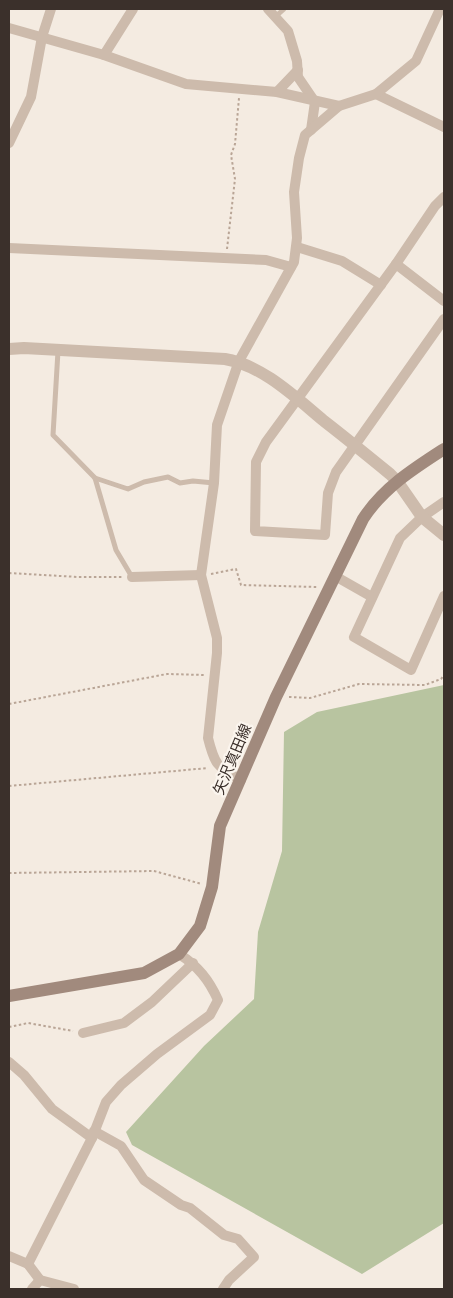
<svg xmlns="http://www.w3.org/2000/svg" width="453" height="1298" font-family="'Asap Condensed','Noto Sans JP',sans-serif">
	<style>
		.green { fill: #b8c4a0 }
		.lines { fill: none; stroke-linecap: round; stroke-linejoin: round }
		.path { stroke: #b9a596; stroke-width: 2; stroke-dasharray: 2.5 2.5; stroke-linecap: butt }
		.service { stroke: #cdbbac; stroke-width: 5 }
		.minor { stroke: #cdbbac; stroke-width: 10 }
		.tertiary { stroke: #cdbbac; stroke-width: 12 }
		.secondary { stroke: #a18a7d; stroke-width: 12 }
		.labels { text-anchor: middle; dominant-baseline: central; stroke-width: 4.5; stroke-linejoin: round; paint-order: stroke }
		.street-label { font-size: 15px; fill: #3b302b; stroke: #fbf5ee }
	</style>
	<rect width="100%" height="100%" fill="#f4ebe1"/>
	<path class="green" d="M444,685V1223L362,1274L132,1145L126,1132L204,1046L254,999L258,932L282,851L284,732L317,712Z"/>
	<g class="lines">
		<g class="path">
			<path d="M227,249L235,179L231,155L235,144L239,98"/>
			<path d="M9,573L78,577H122"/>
			<path d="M211,574L236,569L241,585L317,587"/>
			<path d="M289,697L310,698L359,684L425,685L441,679L444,675"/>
			<path d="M9,704L167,674L205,675"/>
			<path d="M9,786L208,768"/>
			<path d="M9,873L154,871L202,884"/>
			<path d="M9,1027L28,1023L73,1031"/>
		</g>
		<g class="service">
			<path d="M275,17L284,9"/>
			<path d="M58,351L53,435L95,478L116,550L132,577"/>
			<path d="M95,478L128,489L144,482L168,477L180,483L193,481L214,483"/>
		</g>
		<g class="minor">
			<path d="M268,9L288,31L297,61L298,77L315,102L311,130"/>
			<path d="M9,28L104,55L186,84L277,92L339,106"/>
			<path d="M104,55L133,9"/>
			<path d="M277,92L298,70"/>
			<path d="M376,94L444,127"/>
			<path d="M9,143L31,97L42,37L51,9"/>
			<path d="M444,197L435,206L396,264L266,442L256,462L255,531L325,535L328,493L336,472L444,319"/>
			<path d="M297,247L342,261L381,285"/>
			<path d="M9,248L266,260L291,267"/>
			<path d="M396,264L444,301"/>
			<path d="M444,502L422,517L400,538L354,637L411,670L444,596"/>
			<path d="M335,576L372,597"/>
			<path d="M132,577L201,575"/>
			<path d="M241,780C217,766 215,766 208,738L217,653V638L201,575L214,483L217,425L239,361L294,262L297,238L294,192L299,158L305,135L339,106L376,94L416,61L440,9"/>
			<path d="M83,1033L124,1023L152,1002L193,963"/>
			<path d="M9,1062L24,1075L52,1109L92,1138"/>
			<path d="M94,1131L121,1146L144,1180L181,1205L190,1208L224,1235L238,1239L254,1257L229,1280L223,1289"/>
			<path d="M9,1256L28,1264L40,1280L74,1289"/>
			<path d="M28,1264L92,1138L106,1102L121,1085L157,1054L210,1015L218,1000C209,980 198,966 179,954"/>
			<path d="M32,1289L40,1280"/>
		</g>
		<path class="tertiary" d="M9,349L24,348L225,359C262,365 295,397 324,421C346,438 368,456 390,474L397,481L422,517L444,535"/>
		<path class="secondary" d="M9,996L144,973L179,954L200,926L212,887L220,826L276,697L363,519C383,488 413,469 444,449"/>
	</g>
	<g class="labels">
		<g class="street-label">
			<text transform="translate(232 759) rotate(-67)">矢沢真田線</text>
		</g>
	</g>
	<rect width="453" height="1298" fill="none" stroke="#3b302b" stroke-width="20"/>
</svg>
